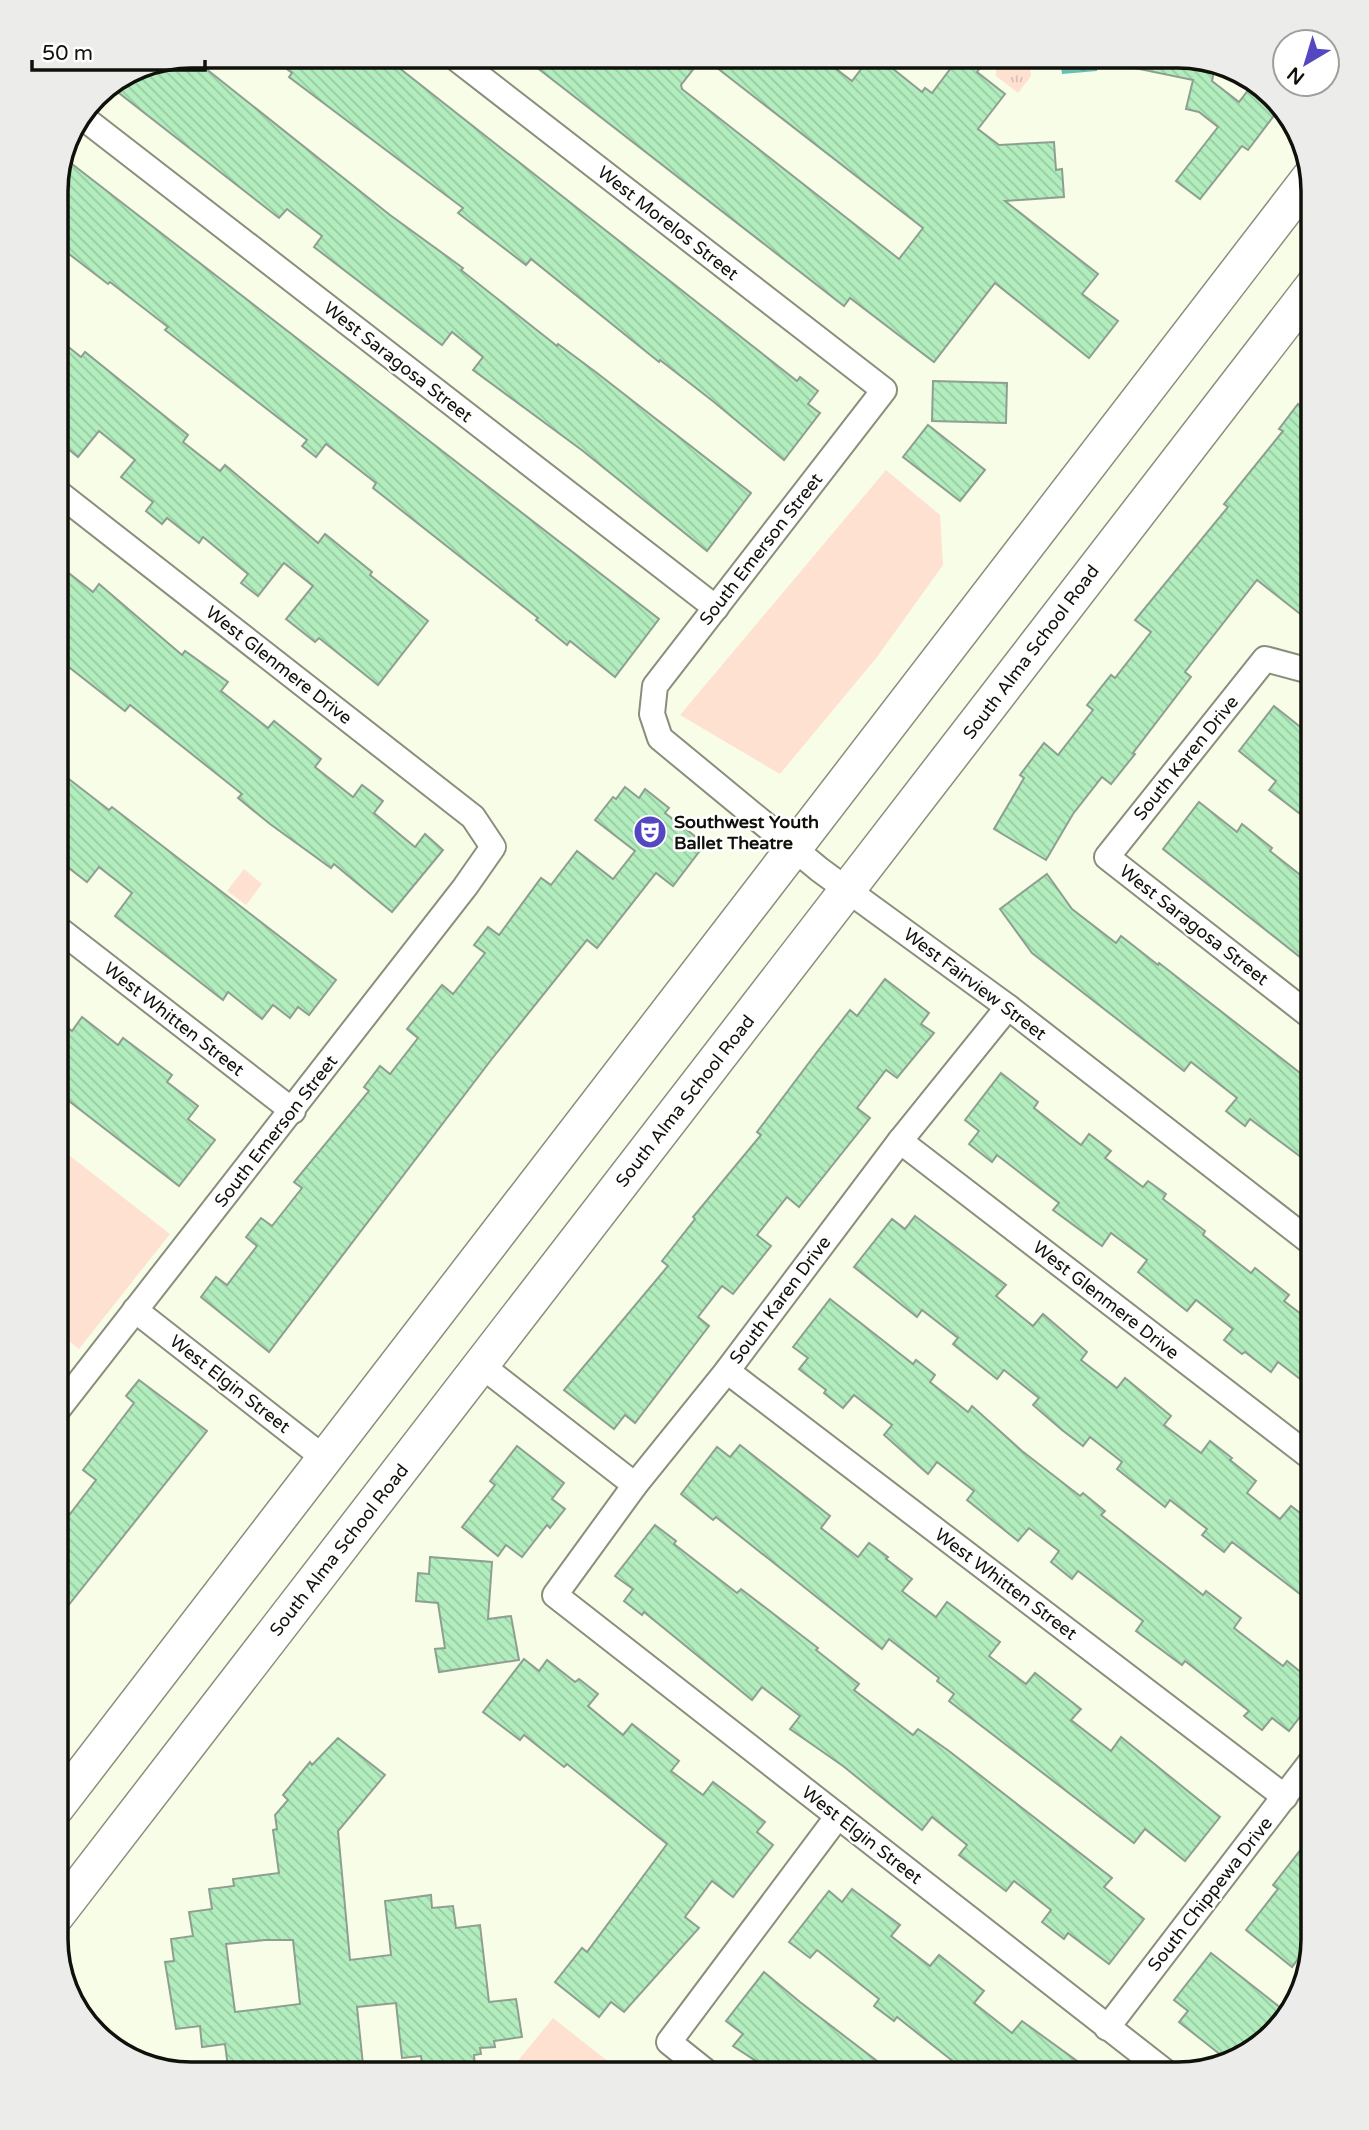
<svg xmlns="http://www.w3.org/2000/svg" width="1369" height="2130" font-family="'Varela Round',sans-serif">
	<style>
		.grass { fill: url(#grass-tufts) }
		.park { fill: #fee1d1 }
		.water { fill: url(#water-ripples) }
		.building { fill: url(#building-back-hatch); stroke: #8e9f91; stroke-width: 2; fill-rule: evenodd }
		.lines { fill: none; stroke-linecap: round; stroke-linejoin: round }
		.minor-casing { stroke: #8a8f7c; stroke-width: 28 }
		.secondary-casing { stroke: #8a8f7c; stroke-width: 38 }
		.minor { stroke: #fff; stroke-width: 24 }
		.secondary { stroke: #fff; stroke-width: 35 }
		.labels { text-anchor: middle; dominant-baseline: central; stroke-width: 5; stroke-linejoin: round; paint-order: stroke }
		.street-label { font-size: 18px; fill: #10110a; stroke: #fff }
		.poi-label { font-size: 18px; font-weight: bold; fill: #10110a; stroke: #fff; text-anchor: start }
		.rim { fill: none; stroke: #10110a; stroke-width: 3.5 }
	</style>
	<defs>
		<pattern id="grass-tufts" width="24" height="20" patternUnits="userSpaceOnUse" patternTransform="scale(1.75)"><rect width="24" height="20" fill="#fee1d1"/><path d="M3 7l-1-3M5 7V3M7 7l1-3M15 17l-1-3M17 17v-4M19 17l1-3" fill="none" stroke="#d9c0b2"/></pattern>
		<pattern id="water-ripples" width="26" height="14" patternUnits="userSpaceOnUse" patternTransform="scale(1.75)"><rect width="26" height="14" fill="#67c0b3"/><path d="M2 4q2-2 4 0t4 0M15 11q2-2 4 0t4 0" fill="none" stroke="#58a499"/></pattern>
		<pattern id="building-back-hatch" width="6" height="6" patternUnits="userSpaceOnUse" patternTransform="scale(1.75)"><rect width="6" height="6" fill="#b2edbe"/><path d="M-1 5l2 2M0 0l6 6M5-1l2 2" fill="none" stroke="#98caa2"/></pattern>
	</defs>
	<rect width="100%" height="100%" fill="#f8fde8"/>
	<path class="grass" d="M1006,56H1029L1031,76L1018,93L996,76V68Z"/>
	<g class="park">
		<path d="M886,470L940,515L943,565L877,657L780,774L680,715Z"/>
		<path d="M244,869L262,884L246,905L227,891Z"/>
		<path d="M56,1145L170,1234L79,1349L56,1331Z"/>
		<path d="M553,2018L624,2074H507Z"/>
	</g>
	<path class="water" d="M1052,56H1113L1097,58V71L1062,74L1061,67H1053Z"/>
	<g class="building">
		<path d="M190,56L390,215L463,268L461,270L557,346L558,344L597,373L751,493L707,551L583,451L473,370L483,357L452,332L442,345L314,247L322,236L287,209L279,218L110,86L140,66Z"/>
		<path d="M270,56H384L797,381L800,377L818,391L808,404L820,413L784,460L714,402L660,360L659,362L531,259L526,265L458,213L463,208L289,77L292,73Z"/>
		<path d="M522,56H635L651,68L660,56H819L852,81L871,56H877L922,92L925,88L932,93L960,56H989L977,72L1005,94L978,129L999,145L1054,142L1056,170L1062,169L1064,197L1005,201L1098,274L1082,294L1118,321L1089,358L995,283L934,362L850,298L844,306ZM703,57L923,228L899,259L682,89L681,85Z"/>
		<path d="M1121,56H1187L1215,66L1212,81L1239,102L1255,81L1279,109L1248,150L1242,146L1200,199L1176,181L1218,127L1199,112L1186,109L1193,80L1120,65Z"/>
		<path d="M63,157L659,619L615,677L570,641L567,645L536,620L538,618L373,488L376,483L326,444L316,457L302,446L307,440L165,330L168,327L110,282L108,284L56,244V183Z"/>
		<path d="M56,337L81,357L85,352L188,435L183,442L220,471L225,465L318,543L325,534L372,572L370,575L428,621L378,685L319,638L315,642L286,619L313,586L284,563L258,596L241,583L248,574L203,537L199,543L167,518L162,524L146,511L153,502L121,477L135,460L99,431L78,457L56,439Z"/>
		<path d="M933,381L1007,383L1006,423L932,421Z"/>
		<path d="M1298,404L1313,416V624L1257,580L1185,672L1191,677L1133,753L1135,754L1111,784L1102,777L1073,814L1046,860L994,829L1024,778L1020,775L1044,743L1058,755L1093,710L1087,705L1111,675L1115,678L1151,632L1135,620L1228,507L1224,504L1283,431L1279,429Z"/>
		<path d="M928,425L985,470L960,501L903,457Z"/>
		<path d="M56,563L93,592L99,584L182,655L185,651L228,682L221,691L268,728L274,721L321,759L315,767L353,797L362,785L383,801L374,813L415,847L425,834L443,850L392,912L334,864L331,868L270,824L238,798L242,794L130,705L125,711L56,657Z"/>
		<path d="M1274,706L1313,737V794L1299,813L1269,790L1276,781L1239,751Z"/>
		<path d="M56,769L109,810L112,807L336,980L309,1015L298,1007L290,1018L273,1005L262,1019L228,992L223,1000L115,916L132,893L99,867L87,882L56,858Z"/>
		<path d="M625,787L639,798L645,789L669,808L665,813L705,844L673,886L656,873L597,948L587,940L491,1060L269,1352L201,1297L216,1277L227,1285L257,1246L246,1237L261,1218L272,1226L302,1188L294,1182L369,1091L364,1087L380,1066L390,1074L418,1038L407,1029L442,985L453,994L485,953L474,945L488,927L499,935L541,878L551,885L577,851L613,879L635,851L595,820L613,797L616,799Z"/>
		<path d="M1199,802L1237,832L1242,824L1272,848L1270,851L1313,885V951L1305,961L1163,849Z"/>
		<path d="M1047,874L1072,909L1116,943L1121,936L1158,965L1159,963L1313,1083V1166L1250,1119L1245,1126L1226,1111L1237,1098L1191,1062L1184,1071L1032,953L1000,909Z"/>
		<path d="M885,979L929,1013L921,1024L934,1033L897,1078L886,1070L857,1108L870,1118L799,1207L787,1197L757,1235L771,1246L733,1294L722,1286L698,1317L709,1326L635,1423L625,1415L614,1429L564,1390L668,1266L662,1261L695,1219L693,1217L761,1135L757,1132L817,1052L850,1010L857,1016Z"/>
		<path d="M82,1017L118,1045L123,1038L172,1075L167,1082L198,1106L188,1119L215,1140L179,1186L56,1091V1018L72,1031Z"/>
		<path d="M1001,1073L1038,1102L1034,1108L1081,1145L1089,1134L1111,1151L1105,1158L1143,1187L1148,1181L1166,1194L1163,1199L1205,1231L1203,1235L1251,1273L1255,1268L1289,1295L1284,1301L1313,1323V1389L1278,1362L1271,1372L1245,1352L1242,1354L1224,1340L1233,1329L1196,1300L1187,1311L1138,1272L1147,1260L1111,1233L1102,1246L1053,1210L1059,1203L997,1155L992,1162L969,1144L979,1131L965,1120Z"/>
		<path d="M915,1216L1006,1285L996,1296L1033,1326L1043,1314L1087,1352L1081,1360L1117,1388L1125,1378L1171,1416L1164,1425L1201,1453L1210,1441L1232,1458L1230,1460L1256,1481L1247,1493L1280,1519L1291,1506L1313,1523V1604L1232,1542L1224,1552L1202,1535L1207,1529L1170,1500L1165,1507L1117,1469L1122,1462L1090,1437L1083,1446L1062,1430L1033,1405L1039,1398L1004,1370L997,1379L953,1344L958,1338L922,1310L917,1317L854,1267L892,1219L905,1229Z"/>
		<path d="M830,1299L913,1364L916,1360L935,1375L930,1382L968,1412L972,1406L1022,1451L1080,1496L1083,1493L1105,1511L1101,1515L1203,1595L1206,1591L1241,1618L1234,1628L1283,1666L1287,1661L1302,1673L1313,1659V1700L1289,1731L1272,1718L1262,1730L1244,1716L1249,1711L1185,1661L1182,1665L1136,1631L1143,1621L1078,1571L1072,1579L1051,1562L1059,1551L1029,1528L1018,1541L967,1500L974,1491L937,1462L928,1474L884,1435L892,1425L854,1395L843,1408L824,1393L826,1390L799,1369L808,1358L793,1347Z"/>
		<path d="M139,1380L207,1431L56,1621V1503L70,1514L96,1480L83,1470L134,1403L126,1396Z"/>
		<path d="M740,1445L830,1516L821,1528L858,1557L869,1543L888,1557L886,1559L912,1579L902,1591L936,1617L947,1602L1000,1642L989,1656L1026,1684L1035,1673L1081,1709L1071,1720L1111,1751L1121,1737L1220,1817L1185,1861L1145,1829L1134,1843L949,1701L954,1694L937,1681L939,1678L889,1639L882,1649L716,1517L713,1520L681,1494L717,1447L730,1457Z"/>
		<path d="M517,1446L564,1483L552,1499L565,1509L550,1528L547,1525L522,1557L506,1545L498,1556L462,1527L495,1485L490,1481Z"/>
		<path d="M655,1525L676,1541L674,1544L737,1593L741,1589L818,1648L816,1650L859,1684L854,1690L913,1735L918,1729L949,1751L1112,1878L1104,1887L1144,1919L1109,1964L1068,1933L1064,1939L1042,1922L1051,1910L1014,1881L1006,1891L959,1855L967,1845L932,1817L922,1830L843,1766L790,1729L800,1716L762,1687L752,1700L644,1612L642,1615L624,1601L633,1589L615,1576Z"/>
		<path d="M430,1557L492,1562L488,1619L511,1616L519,1660L439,1672L435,1649L445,1648L438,1603L416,1601L418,1573L429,1574Z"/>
		<path d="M524,1659L539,1671L547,1660L575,1682L579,1679L598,1694L588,1706L623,1735L632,1724L660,1746L679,1761L671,1771L703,1795L713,1782L746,1807L765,1822L757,1832L773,1845L733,1897L712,1881L685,1917L699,1928L624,2012L611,2002L599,2017L555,1982L582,1948L587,1952L667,1844L567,1764L564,1767L524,1735L520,1740L483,1712Z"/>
		<path d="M338,1738L385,1775L338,1831L350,1960L391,1955L385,1901L431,1895L432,1908L453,1906L456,1928L480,1925L489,2002L516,1999L522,2037L494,2041L495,2047L480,2048L481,2054L474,2055L475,2067L423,2072L421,2056L402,2058L396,2003L357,2007L363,2065H357V2074H305L304,2062L254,2070L253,2064L228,2067L225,2044L202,2047L200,2026L176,2029L165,1962L174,1961L171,1939L193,1936L189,1912L212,1909L209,1889L234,1886L233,1879L279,1873L273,1830L277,1829L275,1815L288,1800L283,1795L310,1762L312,1765ZM265,1940H293L300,2004L235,2012L226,1944Z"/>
		<path d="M1313,1834V1939L1292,1967L1246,1930L1278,1889L1273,1885Z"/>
		<path d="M852,1889L900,1925L891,1936L930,1966L939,1955L984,1991L974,2003L1012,2033L1022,2021L1095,2074H969L897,2017L894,2021L874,2006L879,1999L817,1950L810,1958L789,1942L829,1891L842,1902Z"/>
		<path d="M1211,1953L1286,2012L1271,2030L1244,2054L1235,2047L1226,2059L1179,2022L1188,2011L1174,2000Z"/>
		<path d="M764,1972L800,2002L894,2074H776L733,2046L743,2034L726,2021Z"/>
	</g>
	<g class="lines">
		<defs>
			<g id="minor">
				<path d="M453,56L884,390L655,686L652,714L660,738L820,870L1008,1007L1313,1244"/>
				<path d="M81,116L716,608"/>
				<path d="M56,927L293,1111"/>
				<path d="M1008,1007L900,1141L727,1371L635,1485L555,1595L1168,2074"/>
				<path d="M1313,1018L1107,857L1265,659L1306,670L1313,675"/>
				<path d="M900,1141L1313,1459"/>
				<path d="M135,1310L324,1458"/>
				<path d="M482,1366L635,1485"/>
				<path d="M727,1371L1285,1797"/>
				<path d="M56,1412L465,887L493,847L473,817L56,491"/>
				<path d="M1107,2028L1313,1759"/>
				<path d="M709,2074L669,2042L838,1816"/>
			</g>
			<g id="secondary">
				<path d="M56,1808L1310,177"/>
				<path d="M56,1916L1313,286"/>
			</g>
		</defs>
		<use href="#minor" class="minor-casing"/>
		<use href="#secondary" class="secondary-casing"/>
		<use href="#minor" class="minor"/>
		<use href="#secondary" class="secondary"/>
	</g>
	<defs>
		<symbol id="theatre-disc" viewBox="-11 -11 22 22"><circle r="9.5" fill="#5448c0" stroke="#fff"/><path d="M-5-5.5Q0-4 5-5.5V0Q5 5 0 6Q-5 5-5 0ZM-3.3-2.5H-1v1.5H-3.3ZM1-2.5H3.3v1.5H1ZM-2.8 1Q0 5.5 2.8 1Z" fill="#fff"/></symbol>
	</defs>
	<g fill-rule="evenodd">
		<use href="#theatre-disc" x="631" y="813" width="38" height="38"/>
	</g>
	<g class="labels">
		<g class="street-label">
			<text transform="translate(668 223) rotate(38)">West Morelos Street</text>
			<text transform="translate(398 362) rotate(38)">West Saragosa Street</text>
			<text transform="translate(761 549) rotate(-52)">South Emerson Street</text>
			<text transform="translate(1031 652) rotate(-53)">South Alma School Road</text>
			<text transform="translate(279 665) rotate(38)">West Glenmere Drive</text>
			<text transform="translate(1186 758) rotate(-51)">South Karen Drive</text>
			<text transform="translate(1194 925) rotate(38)">West Saragosa Street</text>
			<text transform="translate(975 984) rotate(37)">West Fairview Street</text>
			<text transform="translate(174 1019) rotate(38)">West Whitten Street</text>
			<text transform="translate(685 1101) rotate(-52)">South Alma School Road</text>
			<text transform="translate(276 1131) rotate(-52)">South Emerson Street</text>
			<text transform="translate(780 1300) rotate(-53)">South Karen Drive</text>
			<text transform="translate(1106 1300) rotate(38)">West Glenmere Drive</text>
			<text transform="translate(230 1384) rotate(38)">West Elgin Street</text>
			<text transform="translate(339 1550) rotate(-52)">South Alma School Road</text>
			<text transform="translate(1006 1584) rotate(37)">West Whitten Street</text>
			<text transform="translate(862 1835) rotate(38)">West Elgin Street</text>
			<text transform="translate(1210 1894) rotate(-52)">South Chippewa Drive</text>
		</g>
		<g class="poi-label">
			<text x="674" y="822">Southwest Youth<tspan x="674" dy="21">Ballet Theatre</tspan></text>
		</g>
	</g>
	<path d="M0 0H1369V2130H0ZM191 68H1178A123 123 0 0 1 1301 191V1939A123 123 0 0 1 1178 2062H191A123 123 0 0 1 68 1939V191A123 123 0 0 1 191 68Z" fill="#ececeb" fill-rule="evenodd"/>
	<path class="rim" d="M191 68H1178A123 123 0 0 1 1301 191V1939A123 123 0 0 1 1178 2062H191A123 123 0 0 1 68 1939V191A123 123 0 0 1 191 68Z"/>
	<g transform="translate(1306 63) rotate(218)"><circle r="33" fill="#ffffff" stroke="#9fa09d" stroke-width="2"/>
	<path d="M0-5L12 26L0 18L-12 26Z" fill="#5448c0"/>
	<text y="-10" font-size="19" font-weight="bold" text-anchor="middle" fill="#10110a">N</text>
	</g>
	<path d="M32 60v10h173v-10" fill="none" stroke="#10110a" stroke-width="3.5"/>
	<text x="42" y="60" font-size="21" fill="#10110a" stroke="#ffffff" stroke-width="5" paint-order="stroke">50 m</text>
</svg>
